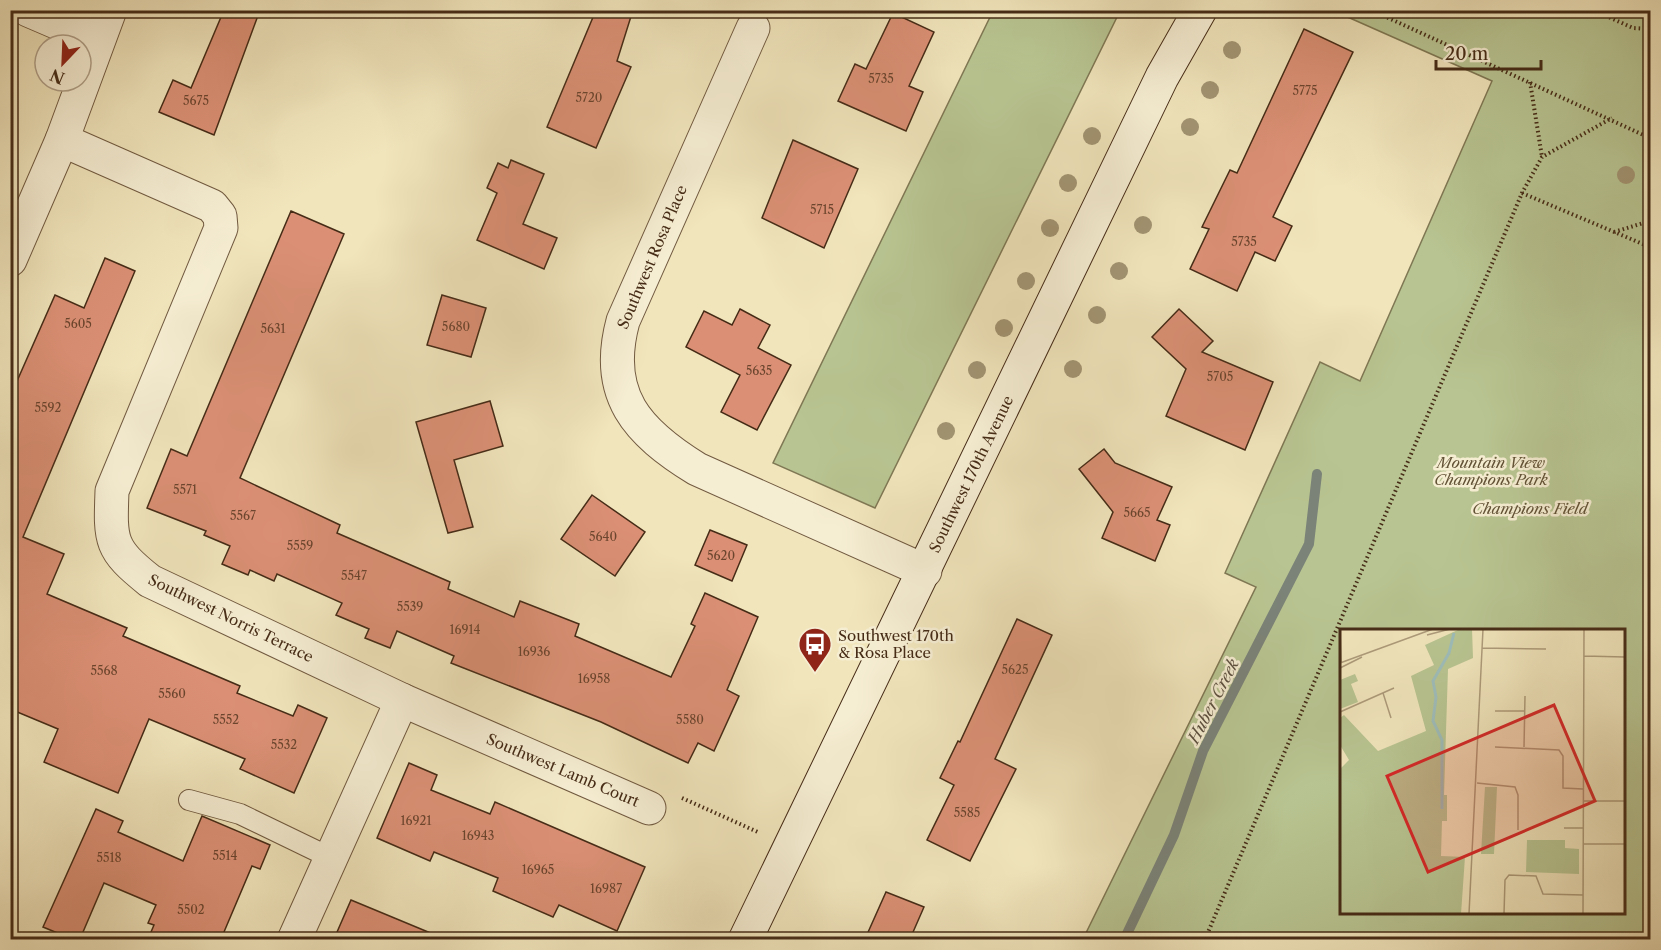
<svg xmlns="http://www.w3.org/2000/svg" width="1661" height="950" font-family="'Libre Caslon Text',serif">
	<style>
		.green { fill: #b8c592; stroke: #7f7854; stroke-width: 1.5; fill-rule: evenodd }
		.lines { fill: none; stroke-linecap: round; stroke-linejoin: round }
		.stream { stroke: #7b8379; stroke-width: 10 }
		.building { fill: #db9075; stroke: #462c17; stroke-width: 1.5 }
		.service-casing { stroke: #715a40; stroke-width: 22 }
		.minor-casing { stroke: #715a40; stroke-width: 35 }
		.secondary-casing { stroke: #462c17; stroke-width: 35 }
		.path { stroke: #462c17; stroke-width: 4; stroke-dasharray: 1.5 3; stroke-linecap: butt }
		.service { stroke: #f6eed3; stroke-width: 20 }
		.minor { stroke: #f6eed3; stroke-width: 33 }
		.secondary { stroke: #f6eed3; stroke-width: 33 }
		.tree { fill: #a29472 }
		.labels { text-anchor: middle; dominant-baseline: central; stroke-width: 5; stroke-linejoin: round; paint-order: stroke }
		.number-label { font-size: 12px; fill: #6b452e }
		.street-label { font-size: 15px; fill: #462c17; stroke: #f6eed3 }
		.park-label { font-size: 15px; font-style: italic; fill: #625236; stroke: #f6eed3 }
		.poi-label { font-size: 15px; fill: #462c17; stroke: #f6eed3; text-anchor: start }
		.water-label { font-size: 16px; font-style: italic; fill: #5c5040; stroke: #f6eed3 }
		.inset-river { fill: none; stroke: #9ebdba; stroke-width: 3 }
		.inset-road { fill: none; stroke: #ad9b7a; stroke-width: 1.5 }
		.view { fill: #d62828; fill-opacity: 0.15; stroke: #d62828; stroke-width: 3 }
		.inset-edge { fill: none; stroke: #462c17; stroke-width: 3 }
	</style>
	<rect width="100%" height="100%" fill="#f1e5bc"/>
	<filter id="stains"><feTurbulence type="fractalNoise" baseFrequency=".00333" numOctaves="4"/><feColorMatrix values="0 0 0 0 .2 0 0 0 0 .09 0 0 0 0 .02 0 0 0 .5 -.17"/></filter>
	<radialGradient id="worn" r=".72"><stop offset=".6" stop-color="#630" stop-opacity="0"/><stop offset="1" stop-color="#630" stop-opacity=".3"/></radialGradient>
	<g class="green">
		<path d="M993,11H1120L875,508L773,463Z"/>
		<path d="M1334,11H1650V939H1083L1256,587L1225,573L1320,362L1360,381L1492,81ZM1342,630H1624V912H1342Z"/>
	</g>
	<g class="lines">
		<path class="stream" d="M1124,940L1174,835L1203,751L1309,544L1317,474"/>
	</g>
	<g class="building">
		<path d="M224,10H260L214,135L159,112L173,80L191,88Z"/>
		<path d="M596,10H633L617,61L631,67L596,148L547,127Z"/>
		<path d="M893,13L934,32L909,86L923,92L906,131L838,101L855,64L866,69Z"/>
		<path d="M1304,29L1353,52L1273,217L1292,226L1275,261L1255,252L1237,291L1190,269L1209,229L1202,227L1230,170L1237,173Z"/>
		<path d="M793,140L858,169L824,248L762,218Z"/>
		<path d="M511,160L544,174L523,224L557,238L544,269L477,240L497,193L487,188L498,163L508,168Z"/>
		<path d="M291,211L344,234L240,478L340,525L337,533L450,582L448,589L514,617L520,601L579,624L575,636L671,677L695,626L691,624L705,593L758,617L727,690L739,696L714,751L698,743L688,763L601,722L451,663L454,656L397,631L390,648L365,638L369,629L336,615L342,603L277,574L274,581L250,570L248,575L222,564L230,546L204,535L206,531L147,508L171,449L187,456Z"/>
		<path d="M105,258L135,271L23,537L64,554L47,594L127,628L123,636L240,686L237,693L293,716L298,705L327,718L294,793L240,769L245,759L149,719L118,793L44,762L58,729L10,709V397L55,295L84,308Z"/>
		<path d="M442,295L486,308L471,357L427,345Z"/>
		<path d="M740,309L770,325L758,348L791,365L757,430L721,412L740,375L686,347L704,311L732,325Z"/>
		<path d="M1179,309L1213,341L1202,352L1273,382L1245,450L1166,416L1186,369L1152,337Z"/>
		<path d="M490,401L503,446L454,460L473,527L448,533L416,422Z"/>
		<path d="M1104,449L1115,463L1172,487L1157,520L1170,525L1155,561L1102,538L1113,512L1079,469Z"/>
		<path d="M592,495L645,532L615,576L561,539Z"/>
		<path d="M710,530L747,545L732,581L695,565Z"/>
		<path d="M1017,619L1052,635L995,759L1016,769L970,861L927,840L954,785L940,778L958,741L960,742Z"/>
		<path d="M409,763L437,775L431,790L490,814L495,802L645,867L617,931L559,905L553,917L493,891L498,878L434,852L430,861L377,838Z"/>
		<path d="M96,809L123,821L118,832L183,861L202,816L270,845L260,869L252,866L221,939H148L154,925L148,923L156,905L104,883L80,939H72L43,927Z"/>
		<path d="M886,892L924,907L910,939H865Z"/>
		<path d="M351,900L445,939H334Z"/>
	</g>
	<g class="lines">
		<defs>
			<path id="service" d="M189,800L240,814L329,857"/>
			<g id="minor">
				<path d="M28,10L98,40"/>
				<path d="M753,28L623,321C603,395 637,432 697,469L925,571"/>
				<path d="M62,140L212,206L220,216L221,228L112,491C110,542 110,549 150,581L402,700L649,808"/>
				<path d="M10,260L62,140L110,10"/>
				<path d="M294,940L402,700"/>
			</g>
			<path id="secondary" d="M745,940L1162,77L1200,10"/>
		</defs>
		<use href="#service" class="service-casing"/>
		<use href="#minor" class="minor-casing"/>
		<use href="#secondary" class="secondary-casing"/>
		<g class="path">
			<path d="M1371,10L1650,138"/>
			<path d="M1593,10L1633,28L1650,29"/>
			<path d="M1530,82L1542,157"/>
			<path d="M1522,193L1650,247"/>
			<path d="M1614,232L1650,221"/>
			<path d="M682,798L760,833"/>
			<path d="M1212,940L1206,937L1522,193L1542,157L1612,118"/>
		</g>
		<use href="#service" class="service"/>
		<use href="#minor" class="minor"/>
		<use href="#secondary" class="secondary"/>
	</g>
	<g class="tree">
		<circle cx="1232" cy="50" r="9"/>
		<circle cx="1210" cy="90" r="9"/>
		<circle cx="1190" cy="127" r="9"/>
		<circle cx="1092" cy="136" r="9"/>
		<circle cx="1626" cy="175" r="9"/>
		<circle cx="1068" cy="183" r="9"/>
		<circle cx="1143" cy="225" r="9"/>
		<circle cx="1050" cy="228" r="9"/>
		<circle cx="1119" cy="271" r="9"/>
		<circle cx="1026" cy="281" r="9"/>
		<circle cx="1097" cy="315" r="9"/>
		<circle cx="1004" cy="328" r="9"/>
		<circle cx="1073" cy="369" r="9"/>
		<circle cx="977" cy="370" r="9"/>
		<circle cx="946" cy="431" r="9"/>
	</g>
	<defs>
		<symbol id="bus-pin" viewBox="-11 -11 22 30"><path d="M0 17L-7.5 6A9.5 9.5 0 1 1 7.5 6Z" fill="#8f2418" stroke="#f6eed3"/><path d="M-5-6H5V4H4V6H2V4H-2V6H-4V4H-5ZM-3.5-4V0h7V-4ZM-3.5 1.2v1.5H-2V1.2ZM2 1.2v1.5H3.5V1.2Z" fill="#fff"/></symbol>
	</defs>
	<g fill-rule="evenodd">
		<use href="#bus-pin" x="796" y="625" width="38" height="52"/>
	</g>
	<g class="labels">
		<g class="number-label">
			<text x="881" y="78">5735</text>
			<text x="1305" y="90">5775</text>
			<text x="589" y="97">5720</text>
			<text x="196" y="100">5675</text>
			<text x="822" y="209">5715</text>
			<text x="1244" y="241">5735</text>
			<text x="78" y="323">5605</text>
			<text x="456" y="326">5680</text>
			<text x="273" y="328">5631</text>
			<text x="759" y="370">5635</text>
			<text x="1220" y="376">5705</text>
			<text x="48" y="407">5592</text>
			<text x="185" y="489">5571</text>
			<text x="1137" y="512">5665</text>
			<text x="243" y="515">5567</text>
			<text x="603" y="536">5640</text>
			<text x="300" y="545">5559</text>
			<text x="721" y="555">5620</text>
			<text x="354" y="575">5547</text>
			<text x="410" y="606">5539</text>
			<text x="465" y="629">16914</text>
			<text x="534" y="651">16936</text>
			<text x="1015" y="669">5625</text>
			<text x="104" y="670">5568</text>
			<text x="594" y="678">16958</text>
			<text x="172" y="693">5560</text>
			<text x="226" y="719">5552</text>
			<text x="690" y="719">5580</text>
			<text x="284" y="744">5532</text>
			<text x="967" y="812">5585</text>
			<text x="416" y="820">16921</text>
			<text x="478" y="835">16943</text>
			<text x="225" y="855">5514</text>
			<text x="109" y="857">5518</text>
			<text x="538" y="869">16965</text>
			<text x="606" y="888">16987</text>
			<text x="191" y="909">5502</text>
		</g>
		<g class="street-label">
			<text transform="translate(652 257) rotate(-67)">Southwest Rosa Place</text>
			<text transform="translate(971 474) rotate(-64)">Southwest 170th Avenue</text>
			<text transform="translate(231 618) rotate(26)">Southwest Norris Terrace</text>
			<text transform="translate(563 770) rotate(23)">Southwest Lamb Court</text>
		</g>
		<g class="park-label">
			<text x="1491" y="462">Mountain View<tspan x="1491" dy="17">Champions Park</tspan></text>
			<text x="1530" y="508">Champions Field</text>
		</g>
		<g class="poi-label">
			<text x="838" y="635">Southwest 170th<tspan x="838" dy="17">&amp; Rosa Place</tspan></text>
		</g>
		<g class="water-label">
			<text transform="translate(1213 701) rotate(-63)">Huber Creek</text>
		</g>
	</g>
	<g transform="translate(1340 629)">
		<rect width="285" height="285" fill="#f1e5bc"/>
		<path d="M120,0H132L133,29L108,40L104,166H107V192H102L101,227L125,228L121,285H0V140L9,131L0,116V89L4,86L38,122L86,102L71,47L94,36L85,16ZM15,45L18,52L11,55L18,73L0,80V51ZM145,158H157L154,225H141ZM187,211H225V219L239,220V245L186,243Z" fill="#b8c592"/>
		<path class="inset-river" d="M102,180V111L93,92L96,68L93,52L109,24L114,4"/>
		<path class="inset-road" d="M0,0L1,33M87,6L110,0M142,19L206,20M244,27L285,28M0,34L93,0M0,39L22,28M43,64L51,89M155,82H185M0,83L54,59M155,118L219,121L223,127V159L243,160M184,118L185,67M137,154L175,158L178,166V201M243,172H285M224,199H244M244,215H285M129,285L143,0M164,285L165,251L169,246L196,247L203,265L243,266M243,285L244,0"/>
		<path class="view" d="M214,76L255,172L88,243L47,147Z"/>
		<rect width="285" height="285" class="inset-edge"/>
	</g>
	<rect width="1661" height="950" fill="none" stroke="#f1e5bc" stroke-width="36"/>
	<rect x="12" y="12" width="1637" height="926" fill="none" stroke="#462c17" stroke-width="3"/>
	<rect x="18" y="18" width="1625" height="914" fill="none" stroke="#462c17" stroke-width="1.5"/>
	<g transform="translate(63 63) rotate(203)"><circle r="28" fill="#f6eed3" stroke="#b0a088" stroke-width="1.5"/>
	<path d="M0-4.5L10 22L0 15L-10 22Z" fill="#8f2418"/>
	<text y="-9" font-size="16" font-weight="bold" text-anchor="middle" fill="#462c17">N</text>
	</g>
	<path d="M1436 60v9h105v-9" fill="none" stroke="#462c17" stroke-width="3"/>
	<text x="1445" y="60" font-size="18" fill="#462c17" stroke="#f6eed3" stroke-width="4.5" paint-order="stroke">20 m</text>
	<rect width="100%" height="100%" filter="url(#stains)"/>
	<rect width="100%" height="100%" fill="url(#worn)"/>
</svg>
